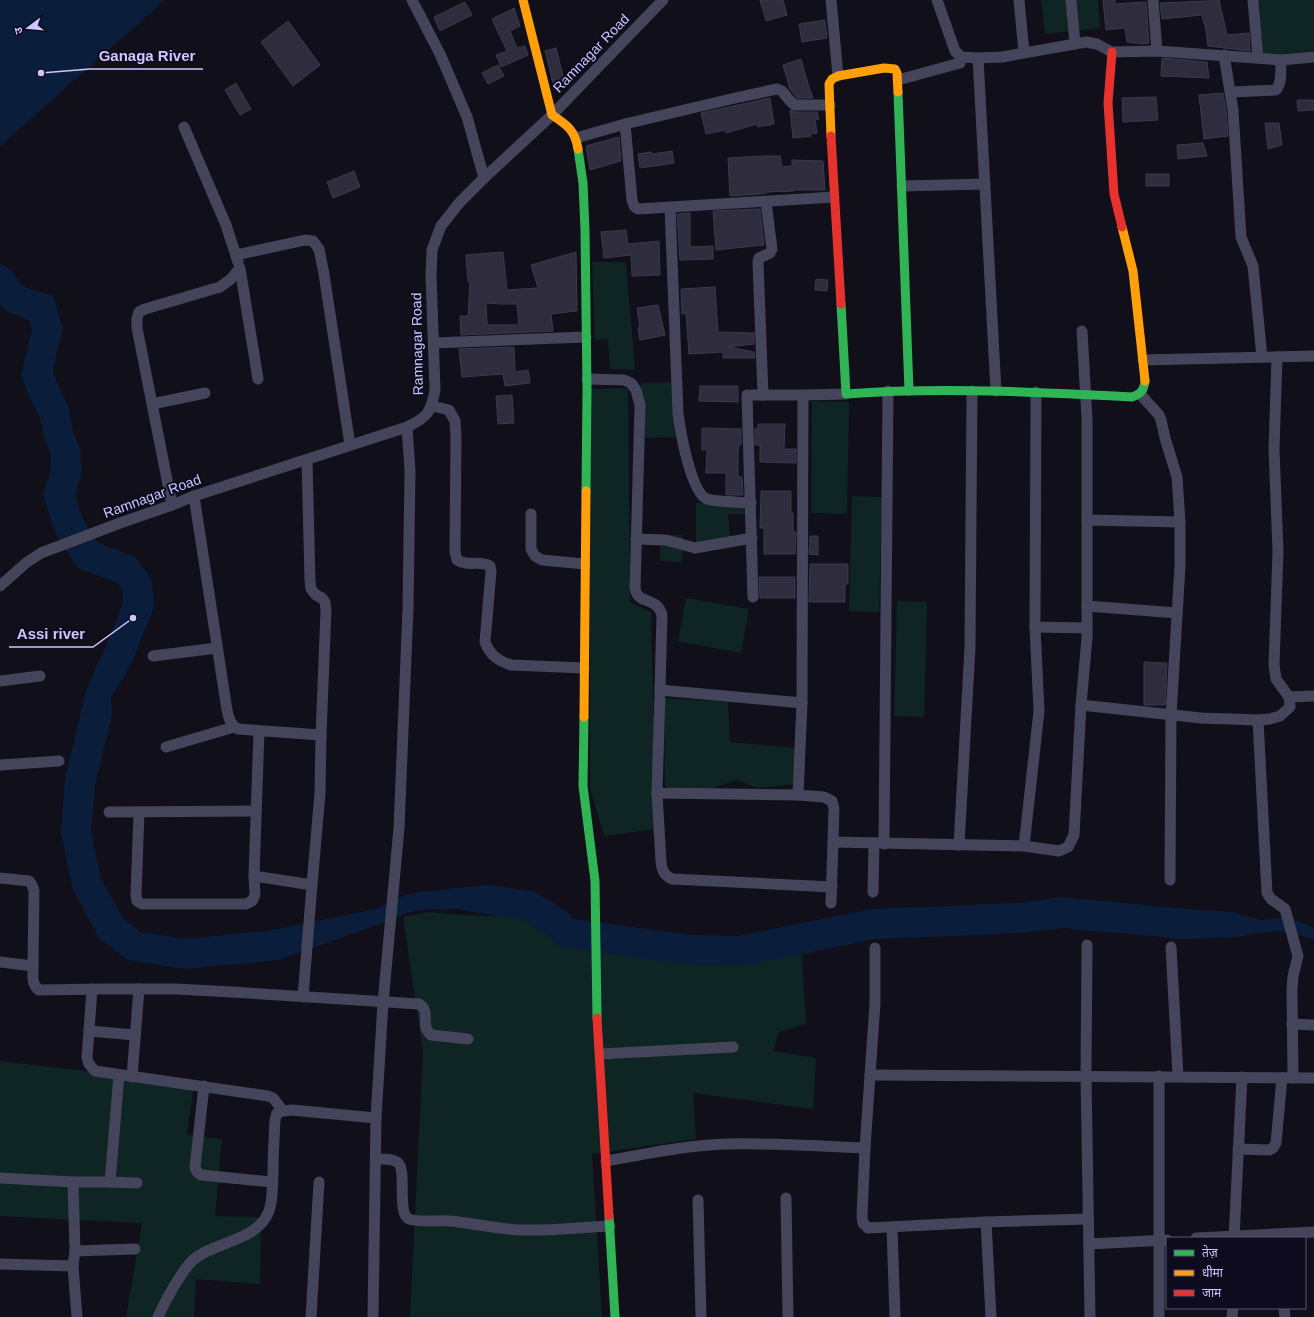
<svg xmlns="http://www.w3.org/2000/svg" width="1314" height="1317" font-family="Helvetica,'Noto Sans Devanagari',sans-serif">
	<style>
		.green { fill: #0e2524 }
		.water { fill: #0a1e3c }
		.building { fill: #2e2c3d; stroke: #3c394f; fill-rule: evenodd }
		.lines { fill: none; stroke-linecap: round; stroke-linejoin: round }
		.street { stroke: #44445b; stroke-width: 11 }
		.fast { stroke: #30b455; stroke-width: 9 }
		.slow { stroke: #ff9f0a; stroke-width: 9 }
		.jam { stroke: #e5322d; stroke-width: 9 }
		.labels { text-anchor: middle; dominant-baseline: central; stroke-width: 4; stroke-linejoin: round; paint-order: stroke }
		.street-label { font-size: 14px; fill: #ccc8ff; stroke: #0e0b1e }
		.leader { fill: none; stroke: #ccc8ff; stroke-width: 1.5 }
		.callout-dot { fill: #ccc8ff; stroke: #0e0b1e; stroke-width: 1.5 }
		.callout-label { font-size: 15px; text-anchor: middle; font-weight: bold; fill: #ccc8ff; stroke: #0e0b1e; stroke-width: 4; stroke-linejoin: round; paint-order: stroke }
	</style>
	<rect width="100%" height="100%" fill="#110f1a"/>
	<g class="green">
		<path d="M1041,0H1098L1100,28L1045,34Z"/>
		<path d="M1259,0H1314V51L1263,56Z"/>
		<path d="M592,262H626L635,370L610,369L608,339L595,340Z"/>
		<path d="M672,382L675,437L645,438L641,383Z"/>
		<path d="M628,388L630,602L651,612L656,829L604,836L590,788V389Z"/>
		<path d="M812,401L849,402L847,514L811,513Z"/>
		<path d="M852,496L882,497L879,612L849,611Z"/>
		<path d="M696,503L744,505L745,514H728L730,537L696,544Z"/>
		<path d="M660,535H683L682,562L660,561Z"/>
		<path d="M686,598L749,609L741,653L678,641Z"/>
		<path d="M897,601L927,602L924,717L894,716Z"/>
		<path d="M664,698L728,702L730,742L796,748L797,784L757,788L736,780L684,798L665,786Z"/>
		<path d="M428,912L462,915L543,918L573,938L801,945L806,1024L779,1032L773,1051L816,1058L813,1109L693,1093L696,1139L592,1154L602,1317H410L423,1052L403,917Z"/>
		<path d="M0,1061L194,1084L187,1135L222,1139L215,1216L261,1217L260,1284L196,1279L194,1317H126L142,1223L0,1216Z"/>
	</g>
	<g class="water">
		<path d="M0,0H165L0,146Z"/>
		<path d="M0,264C15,267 14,280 26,287C34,291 44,293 53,295L63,330L56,354L53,373L69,408L73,432L80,448L82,472L75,495L83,519L97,542L135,557L152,580L154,607L133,659L124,678L111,696L112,716L95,785L91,831L101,879L123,918L140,932L186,939L273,930L376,909L400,897L418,892L487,885L533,891L565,910L573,919L691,935L738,936L871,909L1020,903L1061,897L1186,909L1233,912L1260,920L1284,918L1299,921L1314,928V939L1282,931L1259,933L1236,937L1183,939L1062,928L1023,933L875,939L779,959L740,966L689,965L559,947L546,934L523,920L455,909L421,910L406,913L380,924L278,960L185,969L127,960L99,938L73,890L61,833L65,779L86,691L98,662L106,647L123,602V591L116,582L77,568L55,532L43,495L51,468V455L45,440L40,418L27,391L21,374L32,330L29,320L6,311L0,304Z"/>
	</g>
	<g class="building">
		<path d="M760,0H783L787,15L766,21Z"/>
		<path d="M1103,0H1115V4L1146,2L1149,43L1142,44L1127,42L1125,28L1106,30Z"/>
		<path d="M1208,0H1219L1227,35L1249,33L1250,51L1208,46L1205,24H1204L1202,15L1162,19L1160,3L1208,1Z"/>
		<path d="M465,2L472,15L440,31L434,17Z"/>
		<path d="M514,8L520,26L510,31L517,48L525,46L528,55L501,67L496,55L507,51L492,19Z"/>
		<path d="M825,20L827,38L802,42L799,24Z"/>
		<path d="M288,21L320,65L293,86L261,42Z"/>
		<path d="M556,48L564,80L553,83L545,51Z"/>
		<path d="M1162,58L1207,62L1209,78L1161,76Z"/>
		<path d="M801,59L809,87L813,98H797L790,89L783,65Z"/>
		<path d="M498,65L504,76L488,84L482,73Z"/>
		<path d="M236,83L251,109L240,115L225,90Z"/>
		<path d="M1223,93L1226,111L1228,136L1204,139L1199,95Z"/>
		<path d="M1156,97L1158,120L1123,122L1122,98Z"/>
		<path d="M770,98L774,124L758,127L757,124L726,133L725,130L706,134L701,113Z"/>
		<path d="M1297,100H1314V110L1298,111Z"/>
		<path d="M790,110L795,112H817L819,119L815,120L817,133L810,134L811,136L793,138Z"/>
		<path d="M1265,123H1279L1282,145L1268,149Z"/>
		<path d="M619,137L621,161L590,170L586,146Z"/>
		<path d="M1203,143L1207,156L1178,159L1177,145Z"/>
		<path d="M672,151L674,163L640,168L638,154L651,152L652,154Z"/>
		<path d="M764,156H780L782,167L792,166V160L823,161L825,190H794V191L766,192L767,193L760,194L730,196L728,158Z"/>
		<path d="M354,171L360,187L333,198L327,182Z"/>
		<rect x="1146" y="174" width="23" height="12"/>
		<path d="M760,209L764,245L716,250L713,211Z"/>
		<path d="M690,213V247L713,246V259L680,260L677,214Z"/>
		<path d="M626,230L628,244L659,241L660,275L632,276L631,255L604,258L601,232Z"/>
		<path d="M503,252L507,290L538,288L531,265L576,252L577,311L551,314L553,331L461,335L460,316H468L470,282H468L466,255ZM486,303L501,304H517L519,325H487Z"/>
		<path d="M816,279L828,280L827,291L815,290Z"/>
		<path d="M715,287L718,332L754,333V344L729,347L754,352L755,358H723V352L689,354L686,313L682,314L681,289Z"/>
		<path d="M658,305L665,335L640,340L638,328H640L637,308Z"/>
		<path d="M514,347L515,372L528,370L530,383L505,386L503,374L462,377L459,349Z"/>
		<path d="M700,386H738V402L699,401Z"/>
		<path d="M512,395L514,423L498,424L496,396Z"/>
		<path d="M758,424H785L784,449H796V463L760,462V445H755V429H758Z"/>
		<path d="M702,428L741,429V445H739L738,451V477H742L743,495H726V473H706L707,450H702Z"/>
		<path d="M761,491H791V513H793V532H796L795,554H764V528H760Z"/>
		<path d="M810,536H818V555L809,554Z"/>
		<path d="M810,564H848V584H845V602H809Z"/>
		<path d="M759,577H795V598H760Z"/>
		<path d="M1144,662L1167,663L1165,705H1144Z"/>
	</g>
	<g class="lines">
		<g class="street">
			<path d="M412,0L440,54L467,117L484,178"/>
			<path d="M831,0L838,76"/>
			<path d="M937,0L955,51L961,57L978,58L996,391"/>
			<path d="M1019,0L1024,52"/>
			<path d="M1071,0L1075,44"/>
			<path d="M1153,0L1157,51"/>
			<path d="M1253,0L1258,58"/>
			<path d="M1224,55L1233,110L1241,237L1253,266L1262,357"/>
			<path d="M978,58L1002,57L1086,42L1097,44L1112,52L1157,51L1281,60L1314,57"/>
			<path d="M898,80L960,63"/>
			<path d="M1231,92L1276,90C1283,82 1280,70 1281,60"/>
			<path d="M625,124L735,98L777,89L782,91L791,102L795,105H830"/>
			<path d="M184,127L226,225L238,262"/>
			<path d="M576,138L625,124L632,200L634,206L638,209L834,197"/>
			<path d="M902,186L985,184"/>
			<path d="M766,202L772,249L770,253L759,258L758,262L763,395H803"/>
			<path d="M670,207L678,413C680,430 691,493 707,499C715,502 741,502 751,503"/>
			<path d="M236,255L305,240L313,241L319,249L324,274L350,445"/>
			<path d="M434,343L586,337"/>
			<path d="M1143,360L1314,356"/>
			<path d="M587,379L624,380L631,383L636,390L640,405L635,589C639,603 649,598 657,606C660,609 661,612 662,615L660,690L802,703"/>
			<path d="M1036,392L1035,627L1087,628"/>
			<path d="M846,394L803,395L802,703L798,795L824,797L832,801L834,808L833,842L1024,846L1059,851L1068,847L1074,835L1081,705L1087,638V419L1082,331"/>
			<path d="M1140,394L1159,415L1161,420L1165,438L1177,477L1180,522V566L1171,715L1170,880"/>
			<path d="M152,404L205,393"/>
			<path d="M432,406L449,410L455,421L456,436L455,552L457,560C467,567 481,560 490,566L491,571L485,642C490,655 498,661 511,665L584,668"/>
			<path d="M194,496L227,710C229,718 230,725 238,729L321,735"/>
			<path d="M172,505L137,328V318L139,312L145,309L220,287L231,279L240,268L258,379"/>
			<path d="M531,514V549L535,556L542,560L585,564"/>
			<path d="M1087,520L1180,522"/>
			<path d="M636,539L666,540L695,548L752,538"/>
			<path d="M0,586L26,563L41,553L120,523L172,505L194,496L407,427C428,417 431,412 435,390L431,275L432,250L441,226L460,202L484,178L552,115L663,0"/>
			<path d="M753,597L747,395H763"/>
			<path d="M1087,606L1177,613"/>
			<path d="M153,656L217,648"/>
			<path d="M0,681L40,676"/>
			<path d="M660,690L657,793L798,795"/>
			<path d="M1289,697L1314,696"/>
			<path d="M1081,705L1201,718L1258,720L1270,719L1280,716L1290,707L1289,697L1276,679L1274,665L1278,551L1274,449L1277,357"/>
			<path d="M1258,720L1267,893L1271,899L1285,909L1298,956L1293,976L1292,990L1293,1078"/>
			<path d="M166,747L234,727"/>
			<path d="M0,765L59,761"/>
			<path d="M657,793L661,862C662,871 664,875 672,879L832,887"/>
			<path d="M109,812L256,811"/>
			<path d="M139,812L136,895L137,901L142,904H246L252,901L255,895L254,876L259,731"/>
			<path d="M884,844L888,391"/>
			<path d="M959,845L970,647L972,391"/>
			<path d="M1024,846L1039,711L1035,627"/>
			<path d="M254,876L312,885"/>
			<path d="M0,878L29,881L32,885L34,891L33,966"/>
			<path d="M873,892L874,843"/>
			<path d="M831,903L833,842"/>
			<path d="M1087,945L1086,1075L1090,1317"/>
			<path d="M1171,947L1178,1076"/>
			<path d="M875,948V1003L865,1148L862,1216L863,1223L868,1228L986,1222L1088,1219"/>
			<path d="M0,962L33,966C33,974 31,985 39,990L105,989H176L232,992L419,1004C432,1012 419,1025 431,1035L468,1039"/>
			<path d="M92,989L87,1058L89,1064L95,1071L268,1096L273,1098L283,1111"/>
			<path d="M303,997L312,885L320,793L321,735L326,610L325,602L322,598L316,595L311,589L310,580L307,460"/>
			<path d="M1292,1024L1314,1025"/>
			<path d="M89,1031L135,1035"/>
			<path d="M600,1054L733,1047"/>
			<path d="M870,1075L1314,1078"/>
			<path d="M132,1077L139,989"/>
			<path d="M204,1086L195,1167L197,1172L201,1175L272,1182"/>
			<path d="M1238,1149L1269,1150L1273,1148L1276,1143L1282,1078"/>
			<path d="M376,1159C382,1159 391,1158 397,1162C408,1168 396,1213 409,1219C419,1223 437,1220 449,1221C473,1223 497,1229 521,1230C551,1231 581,1227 610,1226"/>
			<path d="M606,1161C646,1154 687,1145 727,1144C773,1143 819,1146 865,1148"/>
			<path d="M0,1178L73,1182H110L137,1183"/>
			<path d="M110,1182L119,1075"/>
			<path d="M786,1198L788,1317"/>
			<path d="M698,1200L701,1317"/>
			<path d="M986,1222L991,1317"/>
			<path d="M892,1228L895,1317"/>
			<path d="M1196,1238L1314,1232"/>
			<path d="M1234,1238L1242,1077"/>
			<path d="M1089,1244L1167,1240"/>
			<path d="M75,1251L135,1249"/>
			<path d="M0,1264L73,1266L75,1251L73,1182"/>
			<path d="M73,1266L77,1317"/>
			<path d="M1284,1308L1285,1317"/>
			<path d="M158,1317C164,1303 182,1270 193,1260C215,1241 257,1242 269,1211C273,1200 272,1187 273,1175C273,1157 274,1138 275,1120L277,1113L283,1111L292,1110L376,1118"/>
			<path d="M311,1317L319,1182"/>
			<path d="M373,1317L376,1118L383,1003L399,828L408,609L410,471L407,427"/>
			<path d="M1159,1317V1076"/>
			<path d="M1232,1317L1233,1308"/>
		</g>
		<g class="fast">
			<path d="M898,92L909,391"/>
			<path d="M578,149L583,183L585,230L587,388L586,491"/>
			<path d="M841,304L846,394C941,387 1037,392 1132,397C1141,394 1144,390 1145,381"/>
			<path d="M584,717L583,786L595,881L597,1018"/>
			<path d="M609,1216L615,1317"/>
		</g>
		<g class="slow">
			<path d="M523,0L552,115C567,125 575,130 578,149"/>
			<path d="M831,136L829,84L832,79L838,76L884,68L895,69L897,73L898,92"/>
			<path d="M1122,227L1133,271L1145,381"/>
			<path d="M584,717L586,491"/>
		</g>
		<g class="jam">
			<path d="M1112,52L1108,103L1114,194L1122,227"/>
			<path d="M831,136L841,304"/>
			<path d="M597,1018L609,1216"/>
		</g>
	</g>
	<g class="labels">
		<g class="street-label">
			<text transform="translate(591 53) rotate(-46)">Ramnagar Road</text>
			<text transform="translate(417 344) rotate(-91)">Ramnagar Road</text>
			<text transform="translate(152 496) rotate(-20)">Ramnagar Road</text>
		</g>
	</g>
	<path class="leader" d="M41 73L90 69H203M133 618L93 647H9"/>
	<g class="callout-dot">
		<circle cx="41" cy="73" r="4"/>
		<circle cx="133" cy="618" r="4"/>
	</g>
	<g class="callout-label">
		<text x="147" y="61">Ganaga River</text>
		<text x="51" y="639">Assi river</text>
	</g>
	<rect x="1166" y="1237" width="140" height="72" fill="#0e0b1e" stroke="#5a5778"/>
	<rect x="1174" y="1250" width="20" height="6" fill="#30b455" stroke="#5a5778"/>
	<text x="1202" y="1257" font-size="12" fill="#ccc8ff">तेज़</text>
	<rect x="1174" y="1270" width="20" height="6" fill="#ff9f0a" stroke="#5a5778"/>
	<text x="1202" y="1277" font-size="12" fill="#ccc8ff">धीमा</text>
	<rect x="1174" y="1290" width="20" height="6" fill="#e5322d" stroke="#5a5778"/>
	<text x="1202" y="1297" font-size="12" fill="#ccc8ff">जाम</text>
	<g transform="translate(28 28) rotate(254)" stroke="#0e0b1e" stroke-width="3" paint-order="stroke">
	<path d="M0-3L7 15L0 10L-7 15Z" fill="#ccc8ff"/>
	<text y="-6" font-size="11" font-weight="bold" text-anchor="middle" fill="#ccc8ff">उ</text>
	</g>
</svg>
